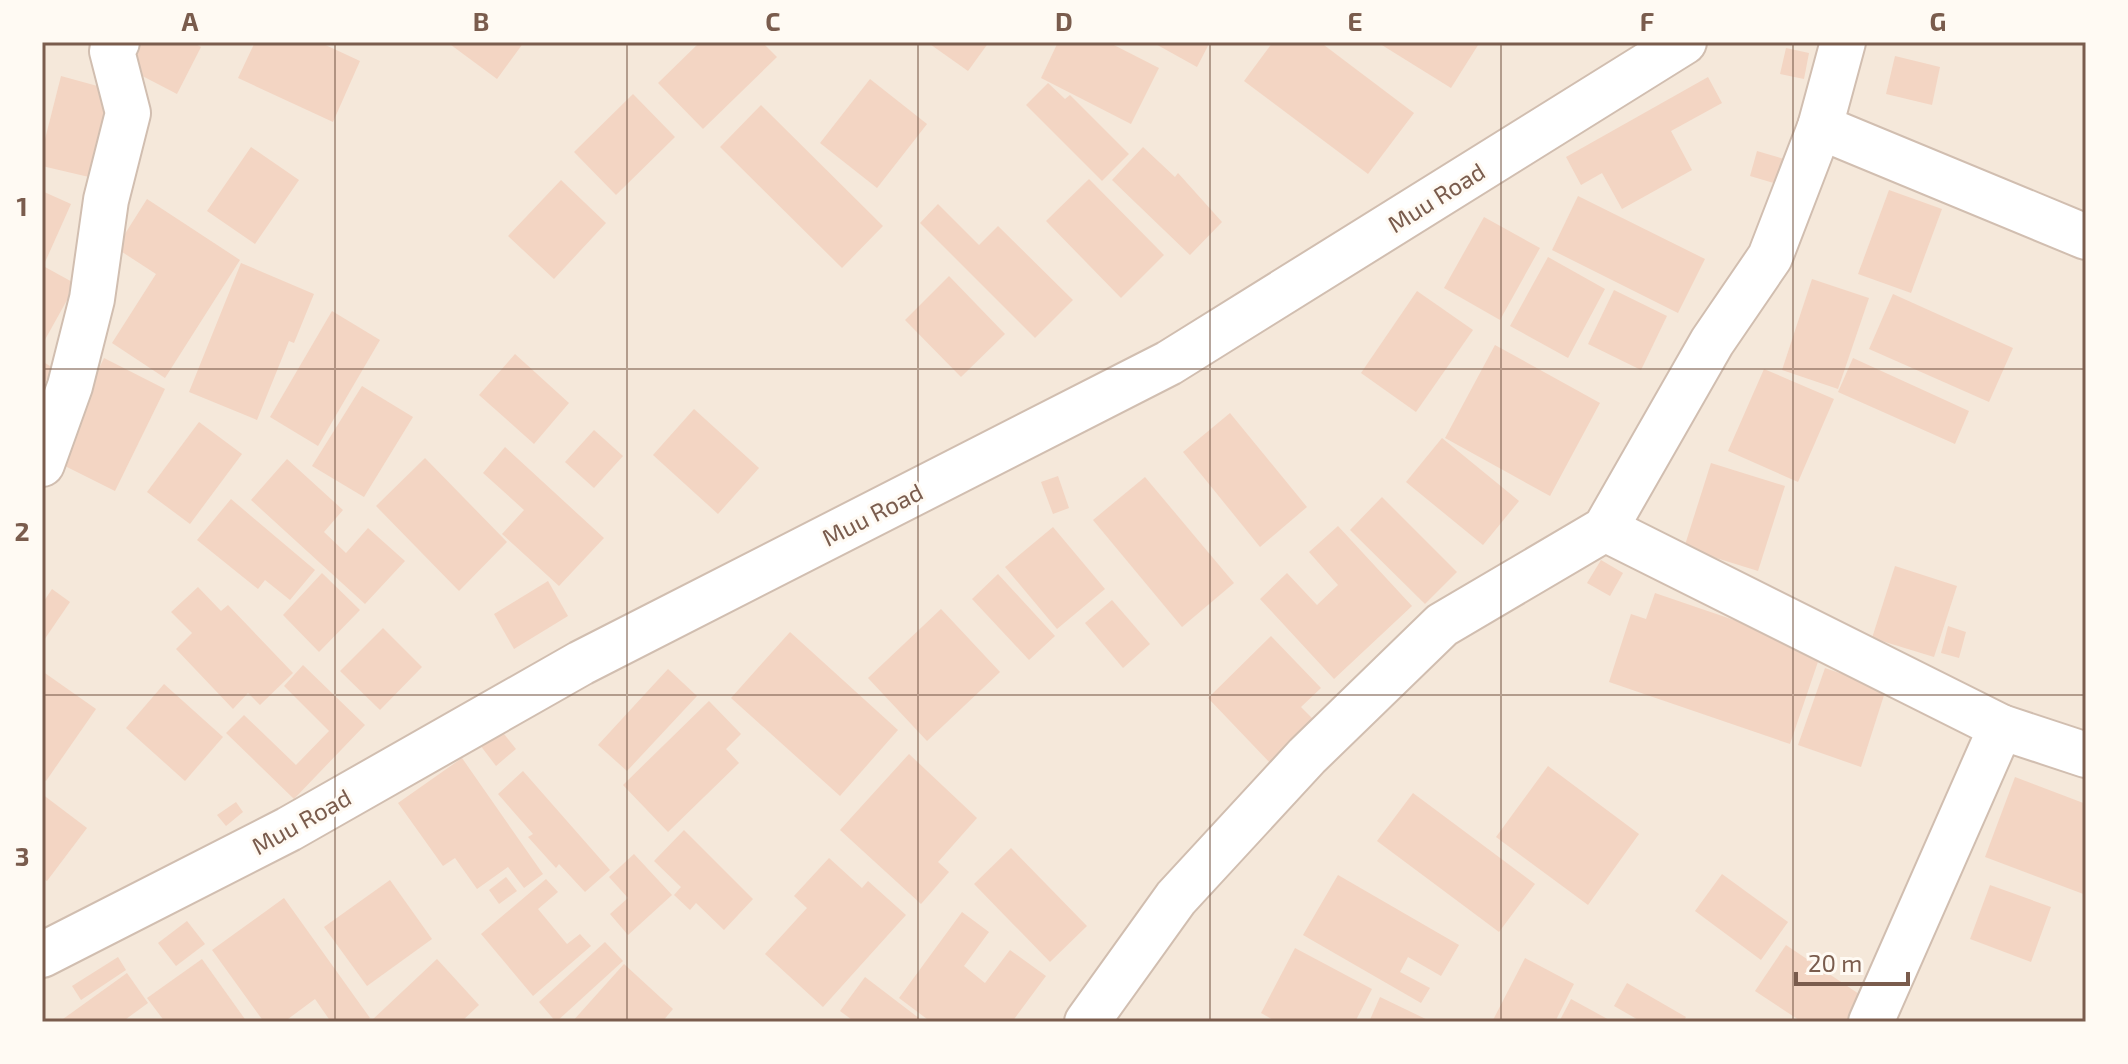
<svg xmlns="http://www.w3.org/2000/svg" width="2128" height="1064" font-family="'Exo 2',sans-serif">
	<style>
		.residential { fill: #f5e8da }
		.building { fill: #f3d5c3 }
		.lines { fill: none; stroke-linecap: round; stroke-linejoin: round }
		.minor-casing { stroke: #d1beb0; stroke-width: 48 }
		.minor { stroke: #fff; stroke-width: 44 }
		.grid { fill: none; stroke: #7a5c4d; stroke-width: 2; stroke-opacity: 0.55 }
		.labels { text-anchor: middle; dominant-baseline: central; stroke-width: 6; stroke-linejoin: round; paint-order: stroke }
		.street-label { font-size: 24px; fill: #7a5c4d; stroke: #fffaf3 }
		.neatline { fill: none; stroke: #7a5c4d; stroke-width: 3 }
		.grid-label { font-size: 26px; text-anchor: middle; font-weight: bold; fill: #7a5c4d }
	</style>
	<rect width="100%" height="100%" fill="#fdf6ec"/>
	<rect class="residential" x="42" y="42" width="2044" height="980"/>
	<g class="building">
		<path d="M140,42H192L201,47L177,94L127,68Z"/>
		<path d="M255,42H319L360,61L333,122L238,78Z"/>
		<path d="M447,42H524L497,79Z"/>
		<path d="M700,42H762L777,57L703,129L658,83Z"/>
		<path d="M927,42H989L968,71Z"/>
		<path d="M1058,42H1108L1159,68L1131,124L1041,78Z"/>
		<path d="M1152,42H1210L1197,67Z"/>
		<path d="M1273,42H1320L1414,113L1368,174L1244,81Z"/>
		<path d="M1377,42H1480L1451,88Z"/>
		<path d="M1786,48L1809,53L1804,79L1780,74Z"/>
		<path d="M1895,56L1940,67L1932,105L1886,94Z"/>
		<path d="M61,76L112,90L89,177L42,166V151Z"/>
		<path d="M1708,77L1722,103L1671,131L1692,170L1622,209L1602,173L1581,185L1566,157Z"/>
		<path d="M870,79L927,124L877,188L820,143Z"/>
		<path d="M1048,83L1065,99L1070,95L1129,154L1102,181L1026,105Z"/>
		<path d="M633,94L675,137L616,195L574,152Z"/>
		<path d="M761,105L883,226L842,268L720,147Z"/>
		<path d="M251,147L299,180L255,244L207,211Z"/>
		<path d="M1143,147L1175,177L1178,173L1222,222L1190,255L1112,180Z"/>
		<path d="M1757,151L1784,159L1777,184L1750,176Z"/>
		<path d="M1089,179L1164,255L1121,298L1046,221Z"/>
		<path d="M561,180L606,223L554,279L508,236Z"/>
		<path d="M1889,190L1942,209L1911,293L1858,274Z"/>
		<path d="M42,191L71,204L42,269Z"/>
		<path d="M1578,196L1705,259L1678,313L1552,250Z"/>
		<path d="M147,199L240,260L165,378L112,343L156,274L116,248Z"/>
		<path d="M938,204L979,245L998,226L1073,300L1035,338L920,223Z"/>
		<path d="M1484,217L1540,248L1500,320L1444,288Z"/>
		<path d="M1548,257L1605,289L1568,358L1510,326Z"/>
		<path d="M241,263L314,294L294,343L289,341L257,420L189,392Z"/>
		<path d="M45,267L76,284L42,345V271Z"/>
		<path d="M949,276L1005,334L961,377L905,320Z"/>
		<path d="M1812,279L1869,298L1838,389L1782,370Z"/>
		<path d="M1614,290L1667,316L1641,370L1588,344Z"/>
		<path d="M1417,291L1473,330L1416,412L1361,373Z"/>
		<path d="M1893,294L2013,348L1989,402L1869,349Z"/>
		<path d="M332,311L380,340L318,446L270,417Z"/>
		<path d="M1495,345L1600,403L1550,496L1445,438Z"/>
		<path d="M515,354L569,403L534,444L479,395Z"/>
		<path d="M104,358L165,389L115,491L53,460Z"/>
		<path d="M1853,358L1969,411L1955,444L1838,392Z"/>
		<path d="M42,361L53,368L42,388Z"/>
		<path d="M1764,369L1834,399L1798,482L1728,451Z"/>
		<path d="M362,386L413,417L364,497L312,466Z"/>
		<path d="M694,409L759,468L718,514L653,455Z"/>
		<path d="M1230,413L1307,507L1260,547L1183,452Z"/>
		<path d="M199,422L242,454L190,524L147,492Z"/>
		<path d="M594,430L623,456L594,488L565,462Z"/>
		<path d="M1442,438L1519,501L1483,545L1406,482Z"/>
		<path d="M505,447L604,538L559,586L502,534L524,510L483,473Z"/>
		<path d="M425,458L507,542L459,591L376,506Z"/>
		<path d="M287,459L343,510L324,532L346,553L368,528L405,561L365,604L251,500Z"/>
		<path d="M1711,463L1785,486L1758,571L1684,548Z"/>
		<path d="M1058,476L1069,508L1053,514L1041,482Z"/>
		<path d="M1145,477L1234,583L1182,627L1093,520Z"/>
		<path d="M1382,497L1457,572L1425,604L1350,530Z"/>
		<path d="M231,499L315,570L290,600L265,580L258,589L197,540Z"/>
		<path d="M1338,526L1412,606L1334,679L1260,599L1287,573L1317,605L1338,585L1309,552Z"/>
		<path d="M1053,527L1105,589L1057,629L1005,567Z"/>
		<path d="M1601,560L1623,573L1610,596L1587,583Z"/>
		<path d="M1895,566L1957,586L1934,657L1872,638Z"/>
		<path d="M322,573L360,610L319,652L283,615Z"/>
		<path d="M998,574L1055,636L1029,660L972,599Z"/>
		<path d="M548,581L568,616L514,649L494,614Z"/>
		<path d="M198,587L221,611L228,605L293,673L260,705L248,693L233,709L176,649L192,633L171,612Z"/>
		<path d="M52,589L70,602L42,643V604Z"/>
		<path d="M1655,593L1822,650L1790,744L1609,682L1631,614L1646,619Z"/>
		<path d="M1112,600L1150,644L1123,668L1085,623Z"/>
		<path d="M941,609L1000,672L927,741L868,678Z"/>
		<path d="M1948,626L1966,632L1959,658L1941,653Z"/>
		<path d="M383,628L422,667L380,710L340,671Z"/>
		<path d="M790,632L898,730L840,796L731,698Z"/>
		<path d="M1271,636L1321,688L1301,707L1316,722L1272,765L1208,698Z"/>
		<path d="M303,665L365,725L294,799L226,733L244,715L296,765L329,731L284,686Z"/>
		<path d="M1825,668L1886,689L1861,767L1798,745Z"/>
		<path d="M668,669L697,696L627,771L598,745Z"/>
		<path d="M42,671L96,709L46,781L42,778Z"/>
		<path d="M164,684L223,737L185,781L126,728Z"/>
		<path d="M709,701L741,734L726,749L739,763L668,832L623,785Z"/>
		<path d="M500,729L516,749L496,766L480,745Z"/>
		<path d="M909,754L977,818L938,862L949,872L921,904L840,830Z"/>
		<path d="M462,758L543,874L524,888L508,867L477,889L455,858L443,866L398,803Z"/>
		<path d="M1548,766L1639,834L1588,905L1496,837Z"/>
		<path d="M523,771L610,870L585,892L559,864L556,868L528,837L533,834L498,794Z"/>
		<path d="M2015,777L2086,804V895L1985,857Z"/>
		<path d="M1413,793L1535,884L1499,932L1377,841Z"/>
		<path d="M42,794L87,828L47,881L42,878Z"/>
		<path d="M236,802L243,812L226,826L217,815Z"/>
		<path d="M684,830L753,899L724,930L696,903L690,910L674,895L681,887L654,861Z"/>
		<path d="M1011,848L1087,926L1050,962L974,884Z"/>
		<path d="M634,854L672,895L628,935L610,914L628,898L609,877Z"/>
		<path d="M829,858L862,888L868,881L906,915L823,1007L765,954L807,908L794,896Z"/>
		<path d="M1722,874L1788,922L1761,960L1695,911Z"/>
		<path d="M1338,875L1459,945L1441,976L1408,957L1400,972L1430,988L1421,1003L1303,935Z"/>
		<path d="M506,877L517,891L499,904L489,890Z"/>
		<path d="M546,879L558,892L538,909L567,944L580,934L591,946L533,996L481,934Z"/>
		<path d="M390,880L432,939L367,986L324,927Z"/>
		<path d="M1990,885L2051,907L2031,962L1970,939Z"/>
		<path d="M284,898L370,1018L364,1022H331L315,999L288,1019L290,1022H264L212,950Z"/>
		<path d="M962,912L989,932L964,966L985,983L1010,950L1046,976L1012,1022H931L899,998Z"/>
		<path d="M187,921L205,944L176,966L158,943Z"/>
		<path d="M605,942L623,961L556,1022L539,1002Z"/>
		<path d="M1786,945L1865,998L1850,1022H1802L1755,991Z"/>
		<path d="M1295,948L1372,989L1355,1022H1277L1261,1013Z"/>
		<path d="M118,957L126,970L81,1000L72,986Z"/>
		<path d="M1525,958L1574,984L1555,1022L1493,1020Z"/>
		<path d="M202,959L247,1022H165L147,998Z"/>
		<path d="M437,959L479,1005L461,1022H370Z"/>
		<path d="M624,964L673,1009L662,1022H572Z"/>
		<path d="M127,973L148,1003L122,1022H66L63,1019Z"/>
		<path d="M865,977L924,1022H855L840,1011Z"/>
		<path d="M1627,983L1686,1017L1683,1022H1642L1614,1006Z"/>
		<path d="M1380,997L1432,1022H1369Z"/>
		<path d="M1571,999L1613,1022H1559Z"/>
	</g>
	<g class="lines">
		<defs>
			<g id="minor">
				<path d="M1820,127L2086,237"/>
				<path d="M42,464L70,386L92,299L106,200L128,113L112,51L117,42"/>
				<path d="M1605,529L2001,727L2086,755"/>
				<path d="M42,955L289,829L581,663L1169,363L1684,42"/>
				<path d="M1087,1022L1176,898L1307,756L1442,625L1605,529L1712,342L1770,257L1820,127L1843,42"/>
				<path d="M1871,1022L2001,727"/>
			</g>
		</defs>
		<use href="#minor" class="minor-casing"/>
		<use href="#minor" class="minor"/>
	</g>
	<path class="grid" d="M335,42V1022M627,42V1022M918,42V1022M1210,42V1022M1501,42V1022M1793,42V1022M42,369H2086M42,695H2086"/>
	<g class="labels">
		<g class="street-label">
			<text transform="translate(1436 197) rotate(-32)">Muu Road</text>
			<text transform="translate(872 514) rotate(-27)">Muu Road</text>
			<text transform="translate(301 821) rotate(-29)">Muu Road</text>
		</g>
	</g>
	<rect width="2128" height="1064" fill="none" stroke="#fffaf3" stroke-width="88"/>
	<path d="M1796 972v12h112v-12" fill="none" stroke="#7a5c4d" stroke-width="4"/>
	<text x="1808" y="972" font-size="24" fill="#7a5c4d" stroke="#fffaf3" stroke-width="6" paint-order="stroke">20 m</text>
	<rect x="44" y="44" width="2040" height="976" class="neatline"/>
	<g class="grid-label">
		<text x="190" y="31">A</text>
		<text x="481" y="31">B</text>
		<text x="773" y="31">C</text>
		<text x="1064" y="31">D</text>
		<text x="1355" y="31">E</text>
		<text x="1647" y="31">F</text>
		<text x="1938" y="31">G</text>
		<text x="22" y="216">1</text>
		<text x="22" y="541">2</text>
		<text x="22" y="866">3</text>
	</g>
</svg>
